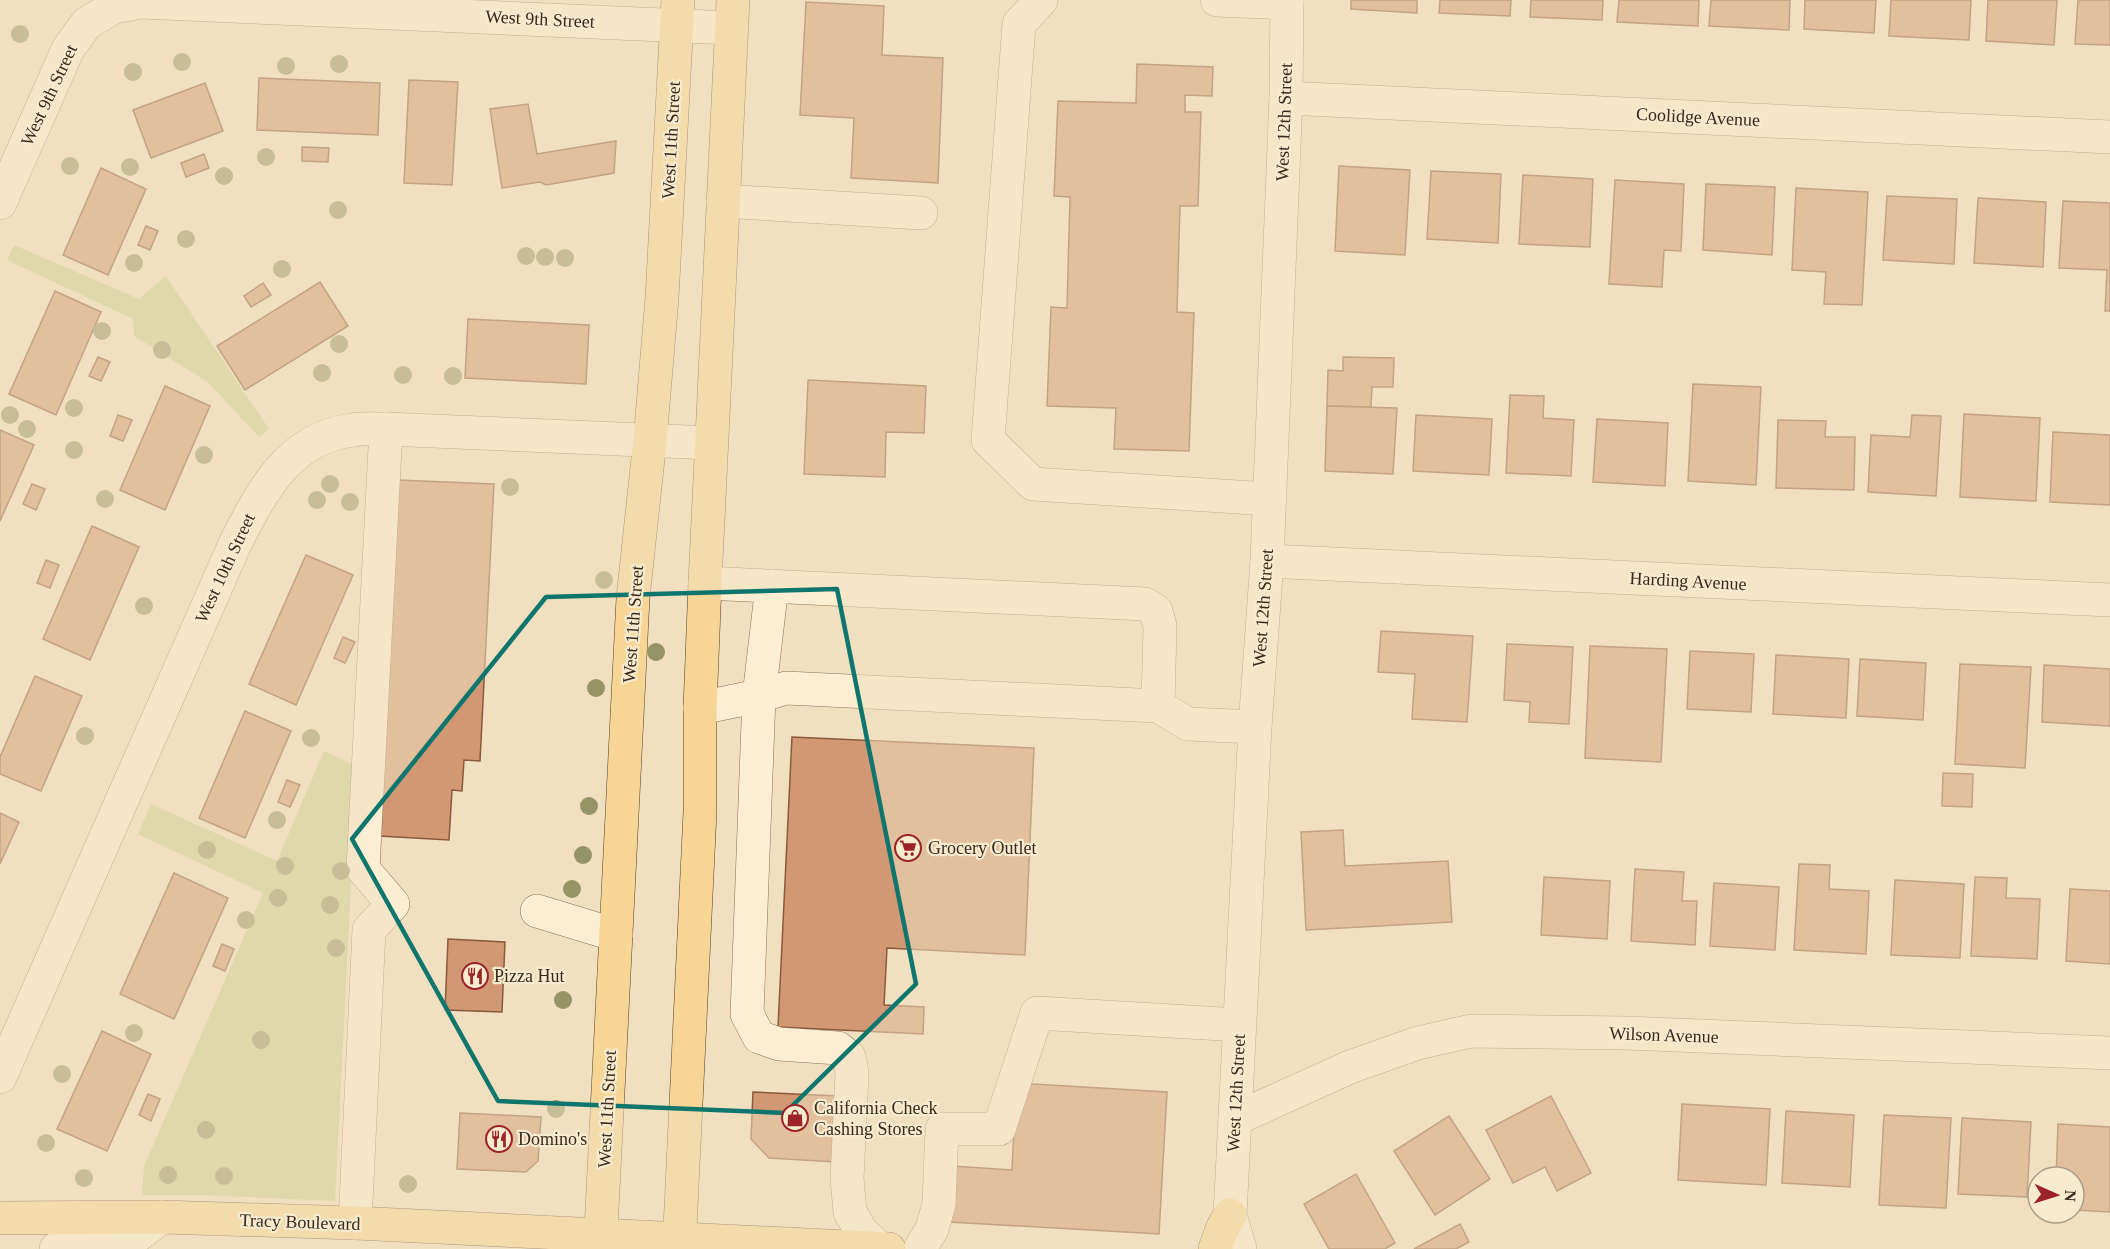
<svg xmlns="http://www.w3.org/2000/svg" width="2110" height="1249" font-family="Georgia,serif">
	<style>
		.green { fill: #c9cf93 }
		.building { fill: #d19873; stroke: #8b593b; stroke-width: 1.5 }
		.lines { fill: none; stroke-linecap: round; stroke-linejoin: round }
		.minor-casing { stroke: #8a7157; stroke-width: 34 }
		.major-casing { stroke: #573f2b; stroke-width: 34 }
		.minor { stroke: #fbeed3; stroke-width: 33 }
		.major { stroke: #f6d595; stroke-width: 33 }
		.tree { fill: #959468 }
		.marked { fill: none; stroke: #0f766e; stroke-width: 4.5; stroke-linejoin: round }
		.labels { text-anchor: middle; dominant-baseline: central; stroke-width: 4.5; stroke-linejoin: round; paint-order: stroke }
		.street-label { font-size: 18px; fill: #39291c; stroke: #f7ebcf }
		.poi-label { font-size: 18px; fill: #39291c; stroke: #f7ebcf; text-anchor: start }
	</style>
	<rect width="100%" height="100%" fill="#f0e0bf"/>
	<g class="green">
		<path d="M14,245L139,299L166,276L269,429L259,437L208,382L134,336L133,319L7,260Z"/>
		<path d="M324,751L357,766L335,1201L200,1195H142L144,1166L263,893L138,834L151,804L277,861Z"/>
	</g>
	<g class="building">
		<path d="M1351,0H1417V13L1351,9Z"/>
		<path d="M1440,0H1511L1510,16L1439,13Z"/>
		<path d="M1531,0H1603L1602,20L1530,17Z"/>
		<path d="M1619,0H1699L1698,26L1617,22Z"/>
		<path d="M1711,0H1790L1789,30L1709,26Z"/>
		<path d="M1805,0H1876L1874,33L1804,29Z"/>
		<path d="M1891,0H1971L1969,40L1889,36Z"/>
		<path d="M1988,0H2057L2054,45L1986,41Z"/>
		<path d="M2078,0H2110V45L2075,44Z"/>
		<path d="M806,2L884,6L882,55L943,58L938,183L851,178L854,118L800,115Z"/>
		<path d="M1137,64L1213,67L1212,96L1185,95V112H1201L1198,206H1180L1177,312L1194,313L1189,451L1114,449L1116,408L1047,406L1051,307L1067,308L1070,197L1054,196L1058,101L1136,103Z"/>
		<path d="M259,78L380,83L378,135L257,130Z"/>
		<path d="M409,80L458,82L452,185L404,183Z"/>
		<path d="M205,83L223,131L151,158L133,110Z"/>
		<path d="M528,104L537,154L616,141L614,173L546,185L540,182L502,188L490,109Z"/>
		<path d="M302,147L329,148L328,162L302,161Z"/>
		<path d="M204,154L209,168L186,177L181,163Z"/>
		<path d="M1339,166L1410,170L1405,255L1335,251Z"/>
		<path d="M101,168L146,189L108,275L63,255Z"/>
		<path d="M1431,171L1501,174L1498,243L1427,239Z"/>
		<path d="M1523,175L1593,179L1590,247L1519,244Z"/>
		<path d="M1615,180L1684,184L1681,251L1664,250L1662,287L1609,284Z"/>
		<path d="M1706,184L1775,187L1772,255L1703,250Z"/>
		<path d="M1796,188L1868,192L1862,305L1824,304L1826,272L1792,270Z"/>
		<path d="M1887,196L1957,199L1954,264L1883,260Z"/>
		<path d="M1978,198L2046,202L2043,267L1974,263Z"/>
		<path d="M2063,201L2110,203V311H2105L2107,270L2059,268Z"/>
		<path d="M146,226L158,231L150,250L138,245Z"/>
		<path d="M320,282L348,326L245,390L217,346Z"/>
		<path d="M263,283L271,295L251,307L244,296Z"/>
		<path d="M55,291L101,312L56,415L9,394Z"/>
		<path d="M468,319L589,325L586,384L465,378Z"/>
		<path d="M98,357L110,362L101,381L89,376Z"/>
		<path d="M1343,357L1394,358L1393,387H1372L1371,407L1327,406L1328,370L1343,371Z"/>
		<path d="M808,380L926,386L924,433L886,432L885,477L804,474Z"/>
		<path d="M1693,384L1761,387L1756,485L1688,481Z"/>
		<path d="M165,386L210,406L165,510L120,490Z"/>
		<path d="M1510,395L1544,396L1543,418L1574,420L1571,476L1506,473Z"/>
		<path d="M1327,406L1397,408L1393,474L1325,471Z"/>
		<path d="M1964,414L2040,418L2036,501L1960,497Z"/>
		<path d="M118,415L132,420L123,441L110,436Z"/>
		<path d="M1416,415L1492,419L1489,475L1413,471Z"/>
		<path d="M1912,415L1941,416L1936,496L1868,492L1871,435L1910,437Z"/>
		<path d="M1597,419L1668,423L1665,486L1593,482Z"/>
		<path d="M1778,420L1826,421L1825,437H1855L1854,490L1776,488Z"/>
		<path d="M0,430L34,445L0,521Z"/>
		<path d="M2053,432L2110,435V505L2050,502Z"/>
		<path d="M397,480L494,484L480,761L464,760L462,791L452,790L449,840L379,836Z"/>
		<path d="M32,484L45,489L36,510L23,504Z"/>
		<path d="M92,526L139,547L90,660L43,639Z"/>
		<path d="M306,555L353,575L296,705L249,684Z"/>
		<path d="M46,560L59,565L50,588L37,583Z"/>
		<path d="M1381,631L1473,636L1467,722L1412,719L1415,674L1378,672Z"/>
		<path d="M343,637L355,642L345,663L334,658Z"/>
		<path d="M1507,644L1573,647L1569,724L1529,722L1530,702L1504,700Z"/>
		<path d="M1590,646L1667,649L1661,762L1585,758Z"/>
		<path d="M1690,651L1754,654L1751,712L1687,709Z"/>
		<path d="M1776,655L1849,659L1846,718L1773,714Z"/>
		<path d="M1860,659L1926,663L1923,720L1857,716Z"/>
		<path d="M1960,664L2031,667L2025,768L1955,764Z"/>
		<path d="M2044,665L2110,669V726L2042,722Z"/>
		<path d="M35,676L82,696L41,791L0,774V757Z"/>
		<path d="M245,711L291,731L245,838L199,818Z"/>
		<path d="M792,737L1034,748L1025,955L887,948L884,1005L924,1007L923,1034L778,1027Z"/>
		<path d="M1943,773L1973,774L1972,807L1942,806Z"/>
		<path d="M287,780L300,785L290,807L278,802Z"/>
		<path d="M0,813L19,822L0,864Z"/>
		<path d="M1343,830L1345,866L1448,861L1452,922L1306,930L1301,832Z"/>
		<path d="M1799,864L1830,865L1829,889L1869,891L1866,954L1794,950Z"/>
		<path d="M1635,869L1684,872L1682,901H1697L1695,945L1631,941Z"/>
		<path d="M174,873L228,898L174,1019L120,994Z"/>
		<path d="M1544,877L1610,881L1607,939L1541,935Z"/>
		<path d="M1975,877L2007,878L2006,898L2040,899L2037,959L1971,956Z"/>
		<path d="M1895,880L1964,884L1960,958L1891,955Z"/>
		<path d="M1714,883L1779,887L1775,950L1710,946Z"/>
		<path d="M2070,889L2110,891V964L2066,961Z"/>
		<path d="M448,939L505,942L502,1012L445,1010Z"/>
		<path d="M222,944L234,949L225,971L213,966Z"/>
		<path d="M102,1031L151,1054L107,1151L57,1129Z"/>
		<path d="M1016,1083L1167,1092L1159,1234L949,1222L952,1166L1012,1170Z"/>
		<path d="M753,1092L839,1096L836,1162L769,1158L751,1139Z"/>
		<path d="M148,1094L160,1099L151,1121L139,1115Z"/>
		<path d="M1551,1096L1591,1173L1557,1191L1545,1167L1513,1183L1486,1130Z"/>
		<path d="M1682,1104L1770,1109L1766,1185L1678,1180Z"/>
		<path d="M1786,1111L1854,1115L1850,1187L1782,1183Z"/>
		<path d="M460,1113L541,1117L538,1161L526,1172L457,1169Z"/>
		<path d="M1884,1115L1951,1118L1946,1208L1879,1205Z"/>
		<path d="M1449,1116L1490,1179L1435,1215L1394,1151Z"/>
		<path d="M1962,1118L2031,1122L2027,1197L1958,1194Z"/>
		<path d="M2058,1124L2110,1127V1212L2074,1210V1177H2056Z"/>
		<path d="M1356,1174L1395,1243L1385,1249H1329L1304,1204Z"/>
		<path d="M1460,1224L1469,1242L1456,1249H1414Z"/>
	</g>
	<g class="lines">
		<defs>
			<g id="minor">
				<path d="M1041,0L1019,24L988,440L1033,484L1269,499"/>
				<path d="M1217,0L1287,3"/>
				<path d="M1286,98L2110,137"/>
				<path d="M723,201L921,213"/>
				<path d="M0,203L68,49L87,23L114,7L141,2L731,28"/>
				<path d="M1267,561L2110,600"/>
				<path d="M705,583L1145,604L1156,611L1160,626L1158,706"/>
				<path d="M772,586L759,696L747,1014L759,1037L779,1044L838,1048L849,1057L852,1072L847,1179L850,1212L861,1231L879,1248"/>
				<path d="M700,708L759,696L786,688L1158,706L1188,724L1255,727"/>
				<path d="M537,911L616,935"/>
				<path d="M0,1077L235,544C262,491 288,438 353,430C364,428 375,429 386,429L711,443"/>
				<path d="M1235,1119L1350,1067L1418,1043L1471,1031L1627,1033L2110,1053"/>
				<path d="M355,1223L369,930L393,904L363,869L386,429"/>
				<path d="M56,1249L106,1247L130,1241L162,1217"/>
				<path d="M920,1249L932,1229L939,1204L942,1129H999L1037,1013L1239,1025"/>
				<path d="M1240,1249L1230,1215L1255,727L1267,561L1286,98L1287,0"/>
			</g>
			<g id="major">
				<path d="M0,1218L162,1217L355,1223L889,1249"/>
				<path d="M600,1249L633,598L650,440L662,298L678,0"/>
				<path d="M679,1249L700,812V708L705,583L733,0"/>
				<path d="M1215,1249L1222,1229L1230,1215"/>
			</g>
		</defs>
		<use href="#minor" class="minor-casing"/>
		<use href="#major" class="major-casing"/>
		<use href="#minor" class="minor"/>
		<use href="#major" class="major"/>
	</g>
	<g class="tree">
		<circle cx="20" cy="34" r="9"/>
		<circle cx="182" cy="62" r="9"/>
		<circle cx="339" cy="64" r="9"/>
		<circle cx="286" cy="66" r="9"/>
		<circle cx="133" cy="72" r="9"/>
		<circle cx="266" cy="157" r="9"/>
		<circle cx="70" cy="166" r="9"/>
		<circle cx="130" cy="167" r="9"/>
		<circle cx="224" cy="176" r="9"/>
		<circle cx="338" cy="210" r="9"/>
		<circle cx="186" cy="239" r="9"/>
		<circle cx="526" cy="256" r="9"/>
		<circle cx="545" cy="257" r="9"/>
		<circle cx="565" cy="258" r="9"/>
		<circle cx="134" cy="263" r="9"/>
		<circle cx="282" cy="269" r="9"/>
		<circle cx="102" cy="331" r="9"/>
		<circle cx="339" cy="344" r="9"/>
		<circle cx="162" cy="350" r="9"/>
		<circle cx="322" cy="373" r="9"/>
		<circle cx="403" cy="375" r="9"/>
		<circle cx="453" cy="376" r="9"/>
		<circle cx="74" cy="408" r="9"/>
		<circle cx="10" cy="415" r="9"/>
		<circle cx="27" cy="429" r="9"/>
		<circle cx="74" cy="450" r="9"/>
		<circle cx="204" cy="455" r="9"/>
		<circle cx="330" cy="484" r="9"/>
		<circle cx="510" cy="487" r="9"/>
		<circle cx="105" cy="499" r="9"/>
		<circle cx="317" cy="500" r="9"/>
		<circle cx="350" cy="502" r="9"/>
		<circle cx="604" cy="580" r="9"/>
		<circle cx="144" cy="606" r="9"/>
		<circle cx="656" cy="652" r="9"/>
		<circle cx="596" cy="688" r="9"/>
		<circle cx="85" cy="736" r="9"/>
		<circle cx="311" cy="738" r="9"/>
		<circle cx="589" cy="806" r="9"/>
		<circle cx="277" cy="820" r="9"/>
		<circle cx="207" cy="850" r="9"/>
		<circle cx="583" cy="855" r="9"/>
		<circle cx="285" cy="866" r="9"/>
		<circle cx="341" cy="871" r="9"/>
		<circle cx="572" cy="889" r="9"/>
		<circle cx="278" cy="898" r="9"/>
		<circle cx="330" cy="905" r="9"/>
		<circle cx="246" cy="920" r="9"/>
		<circle cx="336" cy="948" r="9"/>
		<circle cx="563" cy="1000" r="9"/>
		<circle cx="134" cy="1033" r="9"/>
		<circle cx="261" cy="1040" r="9"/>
		<circle cx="62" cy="1074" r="9"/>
		<circle cx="556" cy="1109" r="9"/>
		<circle cx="206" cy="1130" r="9"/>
		<circle cx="46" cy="1143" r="9"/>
		<circle cx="168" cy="1175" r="9"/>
		<circle cx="224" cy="1176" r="9"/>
		<circle cx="84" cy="1178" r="9"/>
		<circle cx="408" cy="1184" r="9"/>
	</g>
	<path d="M0 0H2110V1249H0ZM837,589L916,984L785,1113L498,1101L352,839L546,597Z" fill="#f0e0bf" fill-opacity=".55" fill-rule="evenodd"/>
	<path class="marked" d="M837,589L916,984L785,1113L498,1101L352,839L546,597Z"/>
	<defs>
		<symbol id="supermarket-ring" viewBox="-11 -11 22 22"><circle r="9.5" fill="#f7ebcf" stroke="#9c2327" stroke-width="1.5"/><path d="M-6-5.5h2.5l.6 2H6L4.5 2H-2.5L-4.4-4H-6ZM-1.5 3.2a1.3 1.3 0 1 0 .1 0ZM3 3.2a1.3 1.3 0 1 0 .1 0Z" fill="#9c2327"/></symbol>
		<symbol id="restaurant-ring" viewBox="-11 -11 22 22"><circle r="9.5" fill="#f7ebcf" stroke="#9c2327" stroke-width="1.5"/><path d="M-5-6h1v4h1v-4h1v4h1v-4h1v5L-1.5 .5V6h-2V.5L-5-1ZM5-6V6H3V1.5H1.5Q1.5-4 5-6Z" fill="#9c2327"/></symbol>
		<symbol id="shop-ring" viewBox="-11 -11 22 22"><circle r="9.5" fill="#f7ebcf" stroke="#9c2327" stroke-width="1.5"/><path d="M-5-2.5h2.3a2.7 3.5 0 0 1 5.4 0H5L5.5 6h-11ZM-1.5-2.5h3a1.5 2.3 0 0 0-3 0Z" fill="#9c2327"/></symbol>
	</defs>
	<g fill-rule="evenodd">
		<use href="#supermarket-ring" x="893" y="833" width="30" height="30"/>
		<use href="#restaurant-ring" x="460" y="961" width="30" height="30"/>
		<use href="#shop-ring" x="780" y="1103" width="30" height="30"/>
		<use href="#restaurant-ring" x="484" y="1124" width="30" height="30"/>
	</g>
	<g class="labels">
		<g class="street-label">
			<text transform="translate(540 19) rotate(3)">West 9th Street</text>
			<text transform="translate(49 95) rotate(-65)">West 9th Street</text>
			<text transform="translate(1698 117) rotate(3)">Coolidge Avenue</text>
			<text transform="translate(1284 122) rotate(-88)">West 12th Street</text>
			<text transform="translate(671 140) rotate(-87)">West 11th Street</text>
			<text transform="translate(225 568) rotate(-65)">West 10th Street</text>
			<text transform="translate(1688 581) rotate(3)">Harding Avenue</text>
			<text transform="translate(1263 608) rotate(-86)">West 12th Street</text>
			<text transform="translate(633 624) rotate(-86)">West 11th Street</text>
			<text transform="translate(1664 1035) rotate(2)">Wilson Avenue</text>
			<text transform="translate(1236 1093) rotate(-87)">West 12th Street</text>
			<text transform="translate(607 1109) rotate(-87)">West 11th Street</text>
			<text transform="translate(300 1222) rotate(2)">Tracy Boulevard</text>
		</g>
		<g class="poi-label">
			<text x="928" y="848">Grocery Outlet</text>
			<text x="494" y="976">Pizza Hut</text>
			<text x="814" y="1108">California Check<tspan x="814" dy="21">Cashing Stores</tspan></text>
			<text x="518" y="1139">Domino's</text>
		</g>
	</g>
	<g transform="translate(2056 1195) rotate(93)"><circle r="28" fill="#f7ebcf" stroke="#ab9d87" stroke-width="1.5"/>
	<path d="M0-4.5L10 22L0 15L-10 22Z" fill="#9c2327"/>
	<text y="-9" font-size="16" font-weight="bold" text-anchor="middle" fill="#39291c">N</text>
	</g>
</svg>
